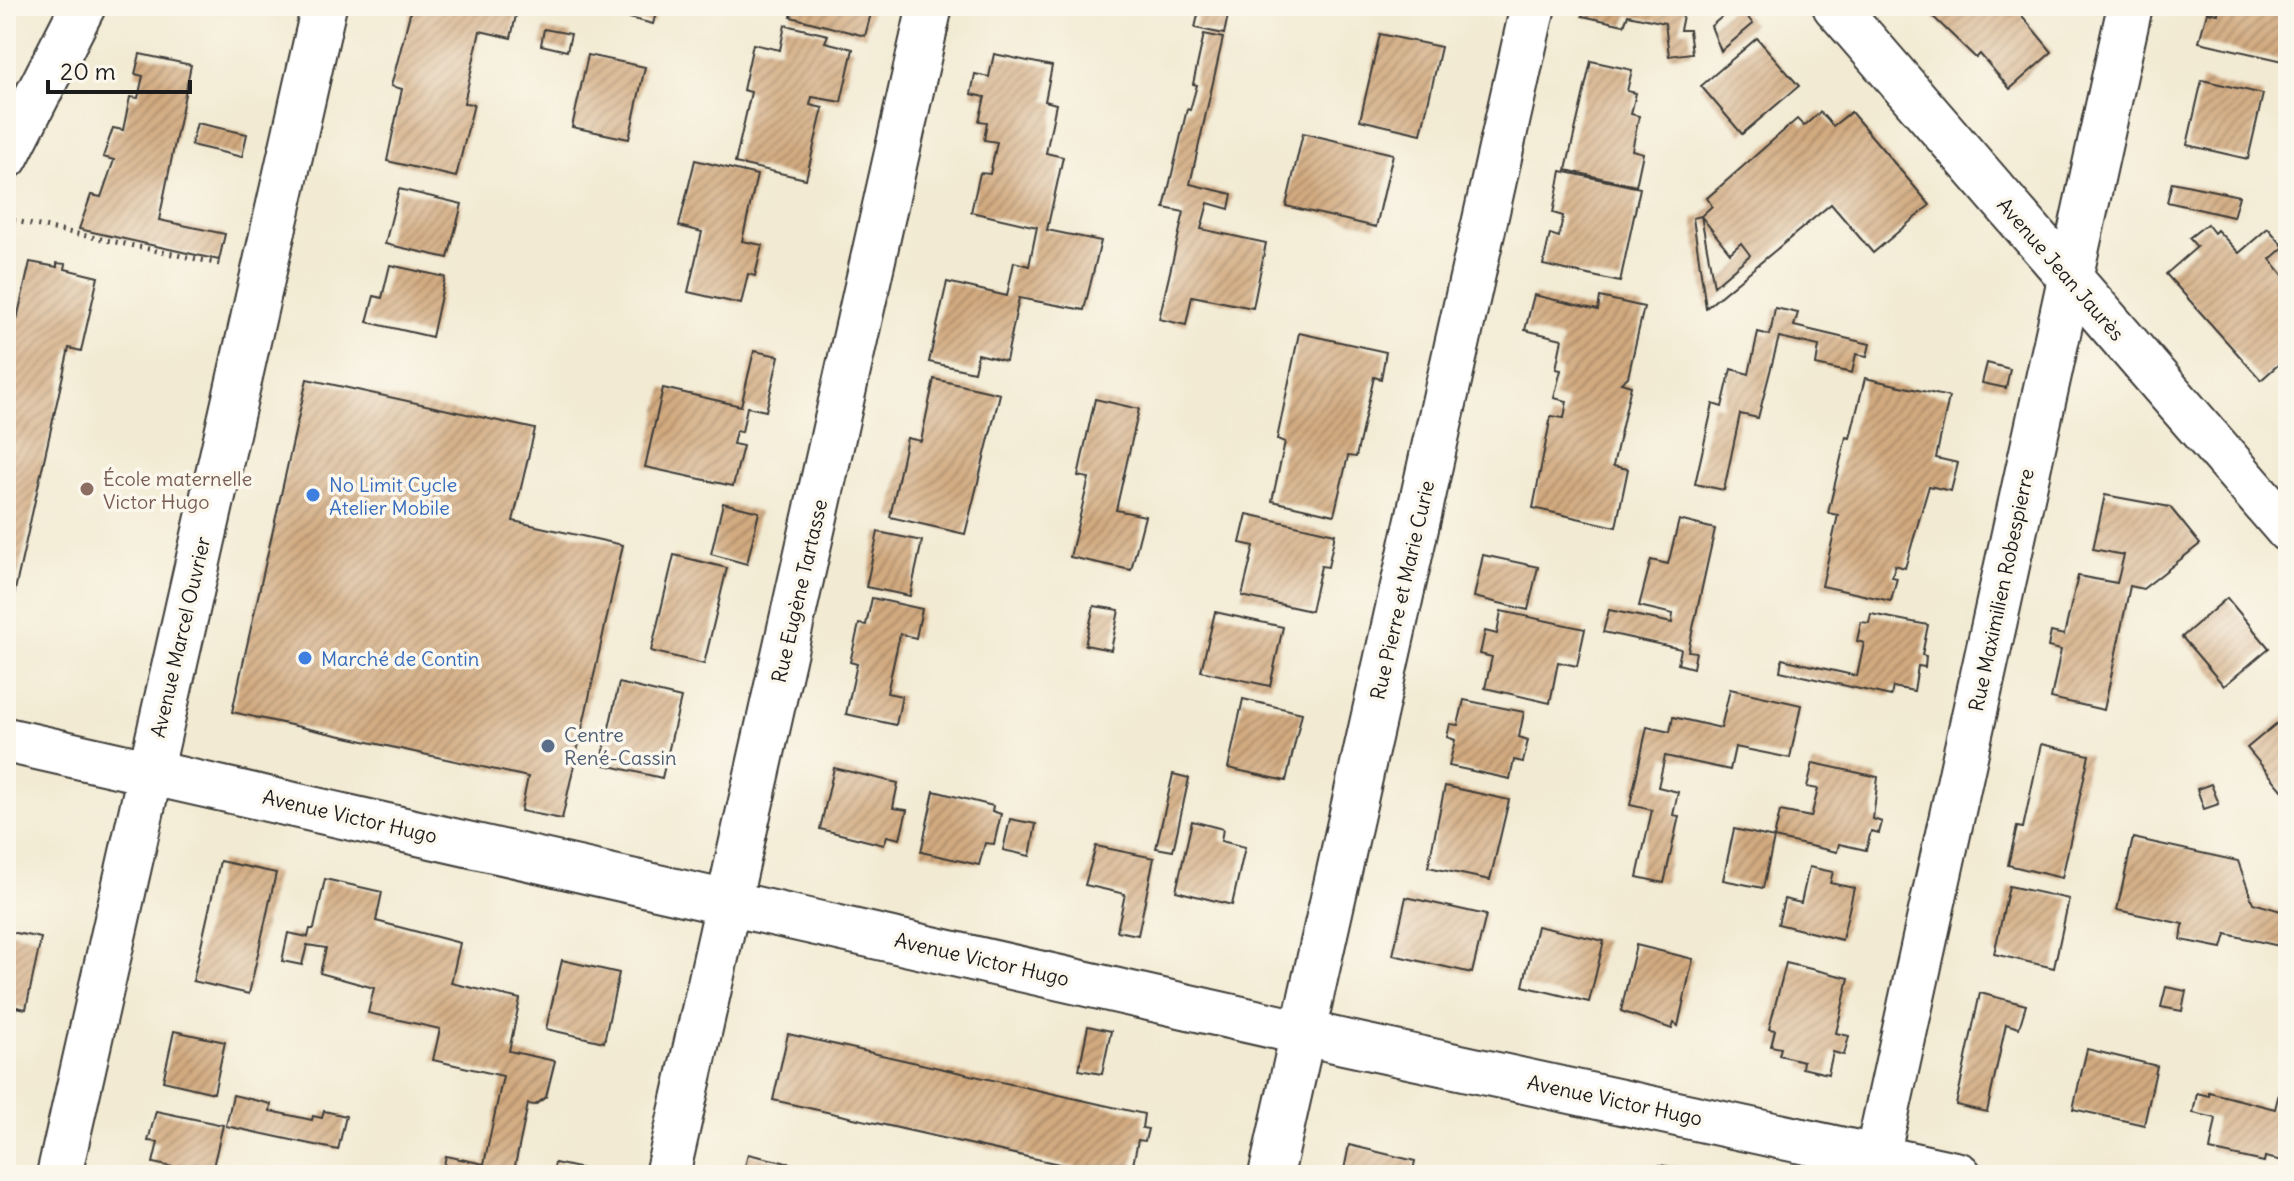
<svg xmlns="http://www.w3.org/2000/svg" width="2294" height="1181" font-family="Delius,sans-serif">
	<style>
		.building { fill: url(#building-hatch) }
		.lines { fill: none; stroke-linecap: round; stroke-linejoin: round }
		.minor-casing { stroke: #3c3b37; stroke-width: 48 }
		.path { stroke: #3c3b37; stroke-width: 5; stroke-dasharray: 2 6; stroke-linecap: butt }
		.minor { stroke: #fff; stroke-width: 44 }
		.education-dot { fill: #8d6e63; stroke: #fbf7ec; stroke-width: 3 }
		.shop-dot { fill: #3f7fe0; stroke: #fbf7ec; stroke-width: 3 }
		.service-dot { fill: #5c6f8a; stroke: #fbf7ec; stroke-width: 3 }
		.labels { text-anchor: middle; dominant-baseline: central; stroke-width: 7; stroke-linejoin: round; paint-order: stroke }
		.street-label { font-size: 20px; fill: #1c1c1c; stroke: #fbf7ec }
		.education-label { font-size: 20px; fill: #785e54; stroke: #fbf7ec; text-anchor: start }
		.shop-label { font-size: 20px; fill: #366cbe; stroke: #fbf7ec; text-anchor: start }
		.service-label { font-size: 20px; fill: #4e5e75; stroke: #fbf7ec; text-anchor: start }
	</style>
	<defs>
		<pattern id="building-hatch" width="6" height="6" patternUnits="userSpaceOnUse" patternTransform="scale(2)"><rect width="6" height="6" fill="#d2aa80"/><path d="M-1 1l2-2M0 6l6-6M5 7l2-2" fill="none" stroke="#aa8a68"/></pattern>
	</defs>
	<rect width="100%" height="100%" fill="#fbf7ec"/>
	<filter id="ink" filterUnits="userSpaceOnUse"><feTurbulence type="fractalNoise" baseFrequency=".0125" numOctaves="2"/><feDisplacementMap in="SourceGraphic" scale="16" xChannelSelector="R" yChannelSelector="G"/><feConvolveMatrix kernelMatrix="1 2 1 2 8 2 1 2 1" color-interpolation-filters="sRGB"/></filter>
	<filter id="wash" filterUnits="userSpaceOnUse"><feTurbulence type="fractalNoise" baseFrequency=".006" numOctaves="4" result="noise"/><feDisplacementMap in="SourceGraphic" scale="32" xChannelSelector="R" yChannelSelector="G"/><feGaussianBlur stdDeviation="1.8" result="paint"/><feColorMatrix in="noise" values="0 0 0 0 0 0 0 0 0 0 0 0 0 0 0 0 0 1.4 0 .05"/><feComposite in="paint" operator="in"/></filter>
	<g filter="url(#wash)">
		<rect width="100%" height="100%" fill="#f2ead2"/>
		<g id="blocks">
			<g class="building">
				<path d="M412,6H518L511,38L480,31L464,103L474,104L456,177L387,161L402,89L391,86Z"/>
				<path d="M629,6H658L653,24L626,17Z"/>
				<path d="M793,6H873L865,36L791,17Z"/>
				<path d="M1200,6H1230L1224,34L1195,28Z"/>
				<path d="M1584,6H1685L1680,30H1689L1692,53L1669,56L1665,23L1628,15L1624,25L1582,16Z"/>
				<path d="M1735,6H1739L1753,24L1721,51L1711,26Z"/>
				<path d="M1922,6H1993L2000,14L2014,6L2052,52L2010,89L1980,54L1976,58Z"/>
				<path d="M2219,6L2288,10V62L2199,42L2207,12L2218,14Z"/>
				<path d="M785,25L828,35L825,42L853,49L841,102L812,97L810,105L823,108L806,179L735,163L751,92L743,90L753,44L780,50Z"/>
				<path d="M544,29L571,34L567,51L541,45Z"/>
				<path d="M1204,34L1223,38L1190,184L1232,194L1229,209L1208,203L1201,229L1266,243L1253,308L1192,296L1186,325L1159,319L1184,212L1164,208L1187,109L1190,110L1197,85L1193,84Z"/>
				<path d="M1380,34L1441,47L1421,134L1360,120Z"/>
				<path d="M1757,38L1799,86L1742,134L1701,86Z"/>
				<path d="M140,54L191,65L159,220L225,234L219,260L79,229L91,195L101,197L114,160L103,157L113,128L123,130L130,97L138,98L143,76L135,74Z"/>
				<path d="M994,54L1052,66L1045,101L1056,104L1046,153L1063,157L1047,230L1101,241L1084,310L1019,298L1006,361L978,354L974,372L929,362L947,282L1007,296L1014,262L1029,266L1037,227L971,212L980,173L990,174L997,142L984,140L987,122L979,121L985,97L971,94L975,74L989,77Z"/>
				<path d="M588,55L645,67L629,139L572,127Z"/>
				<path d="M1591,61L1632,70L1627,91L1636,93L1631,114L1639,116L1632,150L1643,153L1636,186L1566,170Z"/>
				<path d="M2202,80L2263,94L2248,159L2187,145Z"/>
				<path d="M1820,112L1833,126L1851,112L1930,205L1873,253L1831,204L1706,308L1693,218L1701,216L1714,286L1750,255L1741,243L1730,253L1701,216L1712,206L1707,198L1797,119L1804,126Z"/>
				<path d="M197,123L247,134L242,157L191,145Z"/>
				<path d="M1303,133L1393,154L1376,227L1286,206Z"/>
				<path d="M695,160L757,175L742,241L762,245L755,276L748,274L741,304L688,292L702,232L679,226Z"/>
				<path d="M1561,171L1640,188L1620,282L1543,265L1550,234L1559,237L1563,216L1553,213Z"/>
				<path d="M2172,182L2239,196L2233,217L2167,202Z"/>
				<path d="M399,189L462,204L448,258L385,244Z"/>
				<path d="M2207,224L2214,233L2217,230L2239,253L2268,228L2284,247L2270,259L2288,281V356L2261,380L2166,274L2197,247L2189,238Z"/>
				<path d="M30,262L57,267V263L66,264L65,269L98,277L81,351L69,348L7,626L6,317L17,319Z"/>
				<path d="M390,265L445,277L432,337L367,322L374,296L382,298Z"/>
				<path d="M1534,295L1598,310L1600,297L1644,307L1628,377L1621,383L1631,386L1613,466L1628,469L1616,527L1533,508L1551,416L1564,418L1567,401L1554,398L1561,370L1556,369L1562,339L1525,330Z"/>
				<path d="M1775,308L1798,313L1794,326L1870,344L1867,356L1856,354L1852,373L1816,365L1819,346L1779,337L1758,418L1740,414L1724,490L1695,484L1713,404L1722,407L1731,369L1749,374L1758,332L1770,335Z"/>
				<path d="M1299,333L1386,352L1381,379L1374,377L1356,457L1348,456L1334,515L1272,501L1285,442L1277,439Z"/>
				<path d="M754,351L779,356L766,411L747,407L742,432L736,431L733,444L743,446L733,486L645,467L663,388L741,406Z"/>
				<path d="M1987,363L2010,369L2006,388L1982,383Z"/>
				<path d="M1865,378L1949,397L1936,458L1958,463L1951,491L1929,486L1905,568L1895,565L1892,577L1897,578L1891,601L1822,586L1838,515L1828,513L1846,437L1850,438Z"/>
				<path d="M307,379L535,429L513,521L623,545L562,819L521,811L528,777L232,712Z"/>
				<path d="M934,379L1000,394L965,534L890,517L907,438L921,441Z"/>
				<path d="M1095,399L1139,409L1116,510L1145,516L1131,570L1070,557L1089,478L1078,476Z"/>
				<path d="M2105,495L2170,507L2200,544L2143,589L2130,586L2104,710L2051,698L2061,650L2048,647L2051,632L2064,635L2078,576L2117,583L2124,555L2093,549Z"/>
				<path d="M723,503L759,512L747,564L711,554Z"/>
				<path d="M1247,514L1335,534L1328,567L1321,566L1311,611L1242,596L1254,546L1240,543Z"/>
				<path d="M1679,520L1715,529L1688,651L1696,652L1693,668L1678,664L1681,649L1603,632L1609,610L1672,623L1673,614L1639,606L1651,560L1668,564Z"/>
				<path d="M878,532L922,541L910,596L866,587Z"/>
				<path d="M674,555L727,568L704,664L651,651Z"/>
				<path d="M1483,555L1538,567L1528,610L1474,597Z"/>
				<path d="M872,598L922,609L916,638L900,634L887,693L902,696L896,725L846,714L857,664L850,662L859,624L866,625Z"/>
				<path d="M2227,598L2269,648L2224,686L2182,637Z"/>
				<path d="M1094,606L1119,610L1111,650L1085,645Z"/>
				<path d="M1501,611L1585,629L1577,666L1558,662L1550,703L1485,688L1492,657L1480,654L1485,631L1497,634Z"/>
				<path d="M1215,612L1283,627L1270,686L1201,671Z"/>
				<path d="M1871,614L1928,625L1922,655L1926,656L1925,667L1918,666L1914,691L1893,687L1891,696L1780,671L1782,659L1857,676L1864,643L1857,641L1861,622L1869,623Z"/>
				<path d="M619,683L681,698L662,778L601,764Z"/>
				<path d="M1730,689L1801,705L1790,758L1735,747L1730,770L1665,756L1658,787L1678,792L1673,815L1679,816L1664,883L1637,877L1652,810L1630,805L1647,727L1670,732L1673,717L1721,728Z"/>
				<path d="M1243,699L1302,713L1286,781L1228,768Z"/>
				<path d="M1464,700L1524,712L1519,737L1528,740L1523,762L1514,760L1510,779L1449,766L1455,740L1447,737L1450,724L1458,725Z"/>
				<path d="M2288,714V797L2247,748Z"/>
				<path d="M2041,744L2089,755L2062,878L2008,865L2017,827L2023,828Z"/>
				<path d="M1813,763L1878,777L1873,819L1882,822L1879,833L1871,831L1866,850L1839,844L1837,852L1774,838L1780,811L1811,817L1818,789L1807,787Z"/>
				<path d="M834,768L898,783L893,808L907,810L900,839L887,836L884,845L820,829Z"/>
				<path d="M1173,774L1189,778L1173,851L1156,848Z"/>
				<path d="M2211,784L2219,804L2204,809L2197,789Z"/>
				<path d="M1445,786L1509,800L1490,880L1428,867Z"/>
				<path d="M934,791L993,806L992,811L1001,814L994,844L985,843L979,865L921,852Z"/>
				<path d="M1010,819L1036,824L1030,856L1003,850Z"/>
				<path d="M1192,821L1223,829L1221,841L1245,847L1232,905L1176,891Z"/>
				<path d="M1734,829L1774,838L1763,888L1723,880Z"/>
				<path d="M2133,838L2238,861L2253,903L2288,913V948L2226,934L2222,948L2181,940L2183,924L2117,910Z"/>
				<path d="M1096,846L1154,858L1138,935L1117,931L1125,894L1085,885Z"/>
				<path d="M220,861L276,873L249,994L193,981Z"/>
				<path d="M1809,867L1833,872L1830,883L1854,888L1842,940L1778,924L1784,899L1801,903Z"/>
				<path d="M325,879L382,892L376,921L460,943L451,983L520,999L509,1051L555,1061L546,1097L535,1105L528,1104L513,1175L442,1173L446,1156L484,1164L503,1076L433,1060L440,1029L368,1013L374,988L320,973L326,948L307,945L302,965L282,961L288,933L308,937L310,929H314Z"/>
				<path d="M2009,886L2069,899L2054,968L1994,954Z"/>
				<path d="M1406,897L1486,915L1472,973L1393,955Z"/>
				<path d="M1537,926L1604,941L1589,1002L1523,986Z"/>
				<path d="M6,931L41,938L26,1009L16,1007L10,1034L6,1033Z"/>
				<path d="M1636,945L1693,959L1678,1026L1674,1023L1672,1029L1621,1011Z"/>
				<path d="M562,960L619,973L604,1042L546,1029Z"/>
				<path d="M1786,963L1849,978L1836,1033L1849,1036L1844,1055L1833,1052L1828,1074L1802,1068L1803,1061L1779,1055L1781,1048L1771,1046L1775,1030L1769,1029Z"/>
				<path d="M2166,987L2186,991L2182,1011L2161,1007Z"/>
				<path d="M1980,993L2026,1005L2019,1028L2006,1024L1987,1112L1956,1105Z"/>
				<path d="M1088,1026L1111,1031L1102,1074L1079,1070Z"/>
				<path d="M174,1031L225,1042L214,1093L163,1081Z"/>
				<path d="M788,1034L1144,1114L1142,1128L1148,1129L1145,1141L1138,1140L1131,1175H1108L773,1100Z"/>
				<path d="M2087,1049L2157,1066L2144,1125L2073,1109Z"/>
				<path d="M2288,1058V1162L2265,1157L2264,1162L2210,1150L2216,1118L2193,1113L2197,1093L2209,1096V1092L2275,1109Z"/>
				<path d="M233,1095L271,1104L270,1111L312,1120L313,1116L322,1118L324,1111L346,1116L338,1150L226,1126Z"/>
				<path d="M156,1111L223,1125L211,1175L153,1163L158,1142L148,1141Z"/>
				<path d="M1349,1145L1415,1161L1412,1175H1343Z"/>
				<path d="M748,1154L835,1174V1175H743Z"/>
				<path d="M555,1163L597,1172V1175H552Z"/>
				<path d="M1660,1165L1686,1170L1685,1175H1658Z"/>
			</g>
		</g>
	</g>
	<g filter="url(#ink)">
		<use href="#blocks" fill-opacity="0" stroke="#3c3b37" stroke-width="2"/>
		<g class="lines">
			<defs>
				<g id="minor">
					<path d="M1835,6L2288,530"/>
					<path d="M6,157L83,6"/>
					<path d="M6,740L1344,1042L1959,1175"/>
					<path d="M59,1175L324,6"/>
					<path d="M667,1175L930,6"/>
					<path d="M1271,1175L1533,6"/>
					<path d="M1873,1175L2130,6"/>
				</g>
			</defs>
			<use href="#minor" class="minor-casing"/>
			<path class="path" d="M6,219L220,264"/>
			<use href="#minor" class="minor"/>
		</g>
	</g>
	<circle class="education-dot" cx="87" cy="489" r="8"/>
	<g class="shop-dot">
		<circle cx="313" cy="495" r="8"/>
		<circle cx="305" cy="658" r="8"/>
	</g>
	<circle class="service-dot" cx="548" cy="746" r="8"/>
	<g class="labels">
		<g class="street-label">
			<text transform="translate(2061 269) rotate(49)">Avenue Jean Jaurès</text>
			<text transform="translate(1402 590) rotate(-77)">Rue Pierre et Marie Curie</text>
			<text transform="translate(2001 590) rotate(-78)">Rue Maximilien Robespierre</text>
			<text transform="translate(799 591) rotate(-77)">Rue Eugène Tartasse</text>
			<text transform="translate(180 637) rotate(-77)">Avenue Marcel Ouvrier</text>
			<text transform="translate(350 816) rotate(13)">Avenue Victor Hugo</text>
			<text transform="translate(982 959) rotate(13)">Avenue Victor Hugo</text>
			<text transform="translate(1615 1100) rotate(12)">Avenue Victor Hugo</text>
		</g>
		<g class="education-label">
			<text x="103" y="478">École maternelle<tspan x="103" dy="23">Victor Hugo</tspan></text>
		</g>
		<g class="shop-label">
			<text x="329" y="484">No Limit Cycle<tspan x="329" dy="23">Atelier Mobile</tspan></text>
			<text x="321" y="658">Marché de Contin</text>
		</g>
		<g class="service-label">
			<text x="564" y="734">Centre<tspan x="564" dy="23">René-Cassin</tspan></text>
		</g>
	</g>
	<rect width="2294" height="1181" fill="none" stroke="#fbf7ec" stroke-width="32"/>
	<path d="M48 80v12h142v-12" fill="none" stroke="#1c1c1c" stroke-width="4"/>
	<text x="60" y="80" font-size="24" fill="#1c1c1c" stroke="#fbf7ec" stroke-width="6" paint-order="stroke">20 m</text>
</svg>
